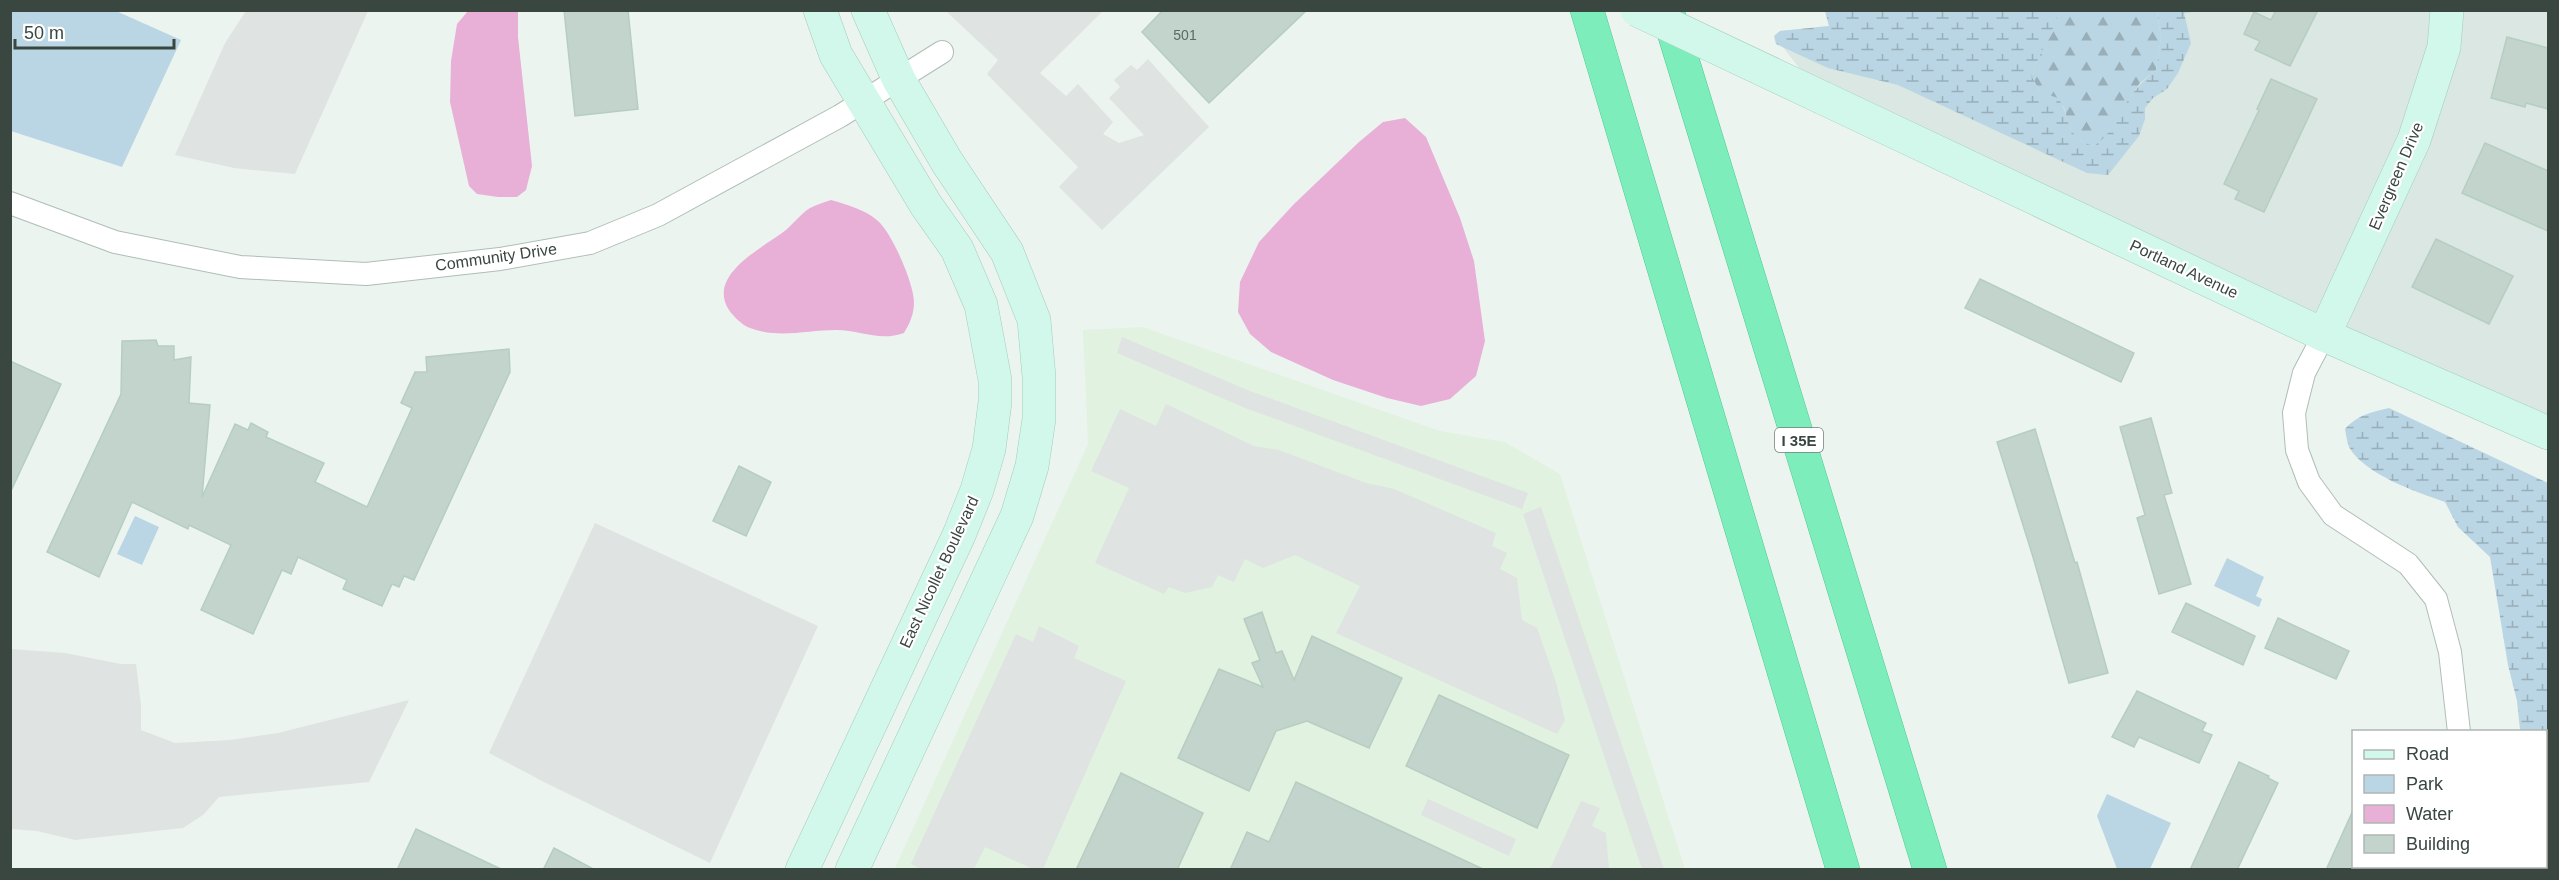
<svg xmlns="http://www.w3.org/2000/svg" width="2559" height="880" font-family="Arial,sans-serif">
	<style>
		.residential { fill: #dae7e2 }
		.medical { fill: #e1f2e1 }
		.green { fill: #bad5e3 }
		.forest { fill: url(#forest-firs) }
		.wetland { fill: url(#wetland-marsh) }
		.parking { fill: #dfe3e1 }
		.water { fill: #e8b0d7 }
		.building { fill: #c2d4cb; stroke: #b6cec2; stroke-width: 1.5 }
		.lines { fill: none; stroke-linecap: round; stroke-linejoin: round }
		.street-casing { stroke: #afbeb7; stroke-width: 24 }
		.secondary-casing { stroke: #a1cdbd; stroke-width: 34 }
		.highway-casing { stroke: #4ecb90; stroke-width: 34 }
		.street { stroke: #fff; stroke-width: 22 }
		.secondary { stroke: #d1f8eb; stroke-width: 33 }
		.highway { stroke: #7eedbc; stroke-width: 33 }
		.secondary-bridge-casing { stroke: #a1cdbd; stroke-width: 34; stroke-linecap: butt }
		.secondary-bridge { stroke: #d1f8eb; stroke-width: 33 }
		.labels { text-anchor: middle; dominant-baseline: central; stroke-width: 4.5; stroke-linejoin: round; paint-order: stroke }
		.number-label { font-size: 14px; fill: #5c6a64 }
		.shield { fill: #fff; stroke: #757e7a; stroke-width: 1.5 }
		.shield-label { font-size: 15px; font-weight: bold; fill: #3a4741 }
		.street-label { font-size: 16px; fill: #3a4741; stroke: #fff }
	</style>
	<defs>
		<pattern id="forest-firs" width="22" height="20" patternUnits="userSpaceOnUse" patternTransform="scale(1.5)"><rect width="22" height="20" fill="#bad5e3"/><path d="M5 1l3.5 6h-7zM16 11l3.5 6h-7z" fill="#98afba"/></pattern>
		<pattern id="wetland-marsh" width="20" height="14" patternUnits="userSpaceOnUse" patternTransform="scale(1.5)"><rect width="20" height="14" fill="#bad5e3"/><path d="M1 5h8M5 5V1M11 12h8M15 12V8" fill="none" stroke="#98afba"/></pattern>
	</defs>
	<rect width="100%" height="100%" fill="#ecf4f0"/>
	<path class="residential" d="M1825,10L2548,11V435L1823,98L1774,36L1780,31L1829,26Z"/>
	<path class="medical" d="M1143,327L1440,431L1505,442L1560,474L1685,869L894,870L1088,444L1083,330Z"/>
	<g class="green">
		<path d="M11,10L116,11L181,40L122,167L11,131Z"/>
		<path d="M135,516L159,527L142,565L117,554Z"/>
		<path d="M2227,558L2264,577L2256,596L2262,599L2259,607L2214,586Z"/>
		<path d="M2107,794L2171,823L2150,869H2117L2097,816Z"/>
	</g>
	<path class="forest" d="M2059,11H2157L2161,38L2156,70L2140,83L2125,105L2109,135L2094,146C2070,139 2070,129 2064,107L2040,92L2032,77C2038,54 2051,34 2059,11Z"/>
	<g class="wetland">
		<path d="M1825,11H2059C2053,34 2038,53 2032,77L2040,92L2058,98C2073,120 2063,137 2094,146C2113,132 2113,124 2125,105C2133,91 2143,81 2156,70L2161,38L2157,11H2200L2184,13L2191,43L2178,73L2167,89L2153,98L2145,108V119L2139,136L2108,175L2087,173L1898,85L1828,68L1776,44L1774,36L1780,31L1829,26Z"/>
		<path d="M2389,408L2548,483V775L2546,774V732L2520,730L2517,701L2508,665L2490,557L2458,527L2445,502C2416,492 2364,474 2349,447C2347,442 2346,434 2345,429C2357,415 2372,412 2389,408Z"/>
	</g>
	<g class="parking">
		<path d="M246,11H368L295,174L234,168L175,155L225,43Z"/>
		<path d="M946,11H1103L1040,73L1066,96L1078,84L1113,122L1103,134L1119,143L1144,135L1109,98L1120,87L1114,80L1131,65L1137,70L1148,59L1209,127L1102,230L1059,187L1078,167L987,74L998,60Z"/>
		<path d="M1122,337L1250,391L1528,493L1522,509L1245,408L1117,353Z"/>
		<path d="M1166,404L1254,446L1279,450L1366,483L1394,489L1496,533L1492,546L1507,553L1500,569L1517,578L1522,620L1537,628L1556,682L1565,720L1557,734L1336,633L1360,586L1295,555L1263,568L1245,559L1234,582L1218,575L1212,587L1185,593L1169,587L1164,594L1095,563L1129,488L1091,471L1120,409L1156,426Z"/>
		<path d="M1541,507L1664,869H1642L1523,514Z"/>
		<path d="M595,523L818,626L710,863L544,782L489,753Z"/>
		<path d="M1039,626L1079,646L1074,658L1126,681L1043,869H1033L985,847L974,869H921L911,864L1016,634L1033,642Z"/>
		<path d="M11,649L65,653L121,664H136L141,705V730L175,743L230,740L278,733L409,700L369,782L219,797L203,815L183,828L75,840L37,831L11,829Z"/>
		<path d="M1428,799L1516,839L1509,856L1421,815Z"/>
		<path d="M1581,801L1600,808L1592,826L1606,833L1609,869H1550Z"/>
	</g>
	<g class="water">
		<path d="M468,11H518V37L532,166L526,190L517,197H498L477,194L469,186L450,102L451,61L457,24Z"/>
		<path d="M1405,118L1426,137L1460,218L1474,261L1485,341L1476,376L1450,399L1421,406L1387,398L1333,380L1271,352L1250,334L1238,312L1240,282L1259,242L1294,204L1359,142L1383,122Z"/>
		<path d="M831,200C848,205 864,209 878,221C892,233 914,284 914,302C914,314 910,323 904,333C879,342 861,330 836,330C807,330 778,339 750,328C742,325 734,317 729,310C707,276 760,249 782,233C792,226 800,214 810,208C816,205 824,202 831,200Z"/>
	</g>
	<g class="building">
		<path d="M564,10H628L638,109L575,116Z"/>
		<path d="M1163,10H1307L1209,103L1142,32Z"/>
		<path d="M2276,10H2318L2290,66L2255,50L2260,41L2244,34L2254,12L2271,20Z"/>
		<path d="M2507,37L2548,48V109L2526,103L2525,107L2491,98Z"/>
		<path d="M2271,79L2317,99L2264,212L2235,199L2239,191L2224,184L2259,110L2257,109Z"/>
		<path d="M2485,143L2548,171V231L2462,193Z"/>
		<path d="M2436,239L2513,276L2489,324L2412,287Z"/>
		<path d="M1980,279L2134,353L2121,382L1965,308Z"/>
		<path d="M156,340L158,346H174V360L191,357L189,403L210,405L202,497L235,424L248,430L251,423L268,432L266,437L324,463L315,482L367,507L412,408L401,403L415,372H427L426,357L509,349L510,372L414,580L404,576L399,587L392,584L382,606L343,589L347,580L298,557L291,574L282,570L253,634L201,610L231,545L189,525L188,529L132,502L99,577L47,552L121,394L122,341Z"/>
		<path d="M10,361L61,384L10,493Z"/>
		<path d="M2151,418L2172,493L2164,495L2191,584L2159,594L2137,518L2145,515L2120,427Z"/>
		<path d="M2035,429L2075,563L2077,562L2108,673L2069,683L2033,557L1997,442Z"/>
		<path d="M739,466L771,482L746,536L713,521Z"/>
		<path d="M2186,603L2255,636L2243,665L2172,632Z"/>
		<path d="M1262,612L1276,653L1282,651L1294,680L1312,636L1402,678L1369,748L1307,721L1276,731L1249,791L1178,758L1219,669L1263,687L1252,663L1260,660L1244,619Z"/>
		<path d="M2278,618L2349,651L2336,679L2265,648Z"/>
		<path d="M2137,691L2206,723L2202,731L2212,735L2199,763L2139,737L2134,747L2112,737Z"/>
		<path d="M1439,695L1569,755L1537,828L1406,766Z"/>
		<path d="M2239,762L2269,776L2268,778L2278,783L2237,870H2190Z"/>
		<path d="M1121,773L1203,813L1177,870H1076Z"/>
		<path d="M1296,782L1485,870H1230L1247,832L1269,842Z"/>
		<path d="M2354,808V870H2326Z"/>
		<path d="M416,829L503,870H397Z"/>
		<path d="M554,848L595,870H543Z"/>
	</g>
	<g class="lines">
		<defs>
			<g id="street">
				<path d="M10,203L115,242L240,267L366,274L500,259L590,243L658,215L840,116L942,52"/>
				<path d="M2324,335L2304,373L2294,413L2297,450L2309,482L2333,515L2408,564L2436,599L2450,652L2459,732"/>
				<path d="M2474,866L2475,870"/>
			</g>
			<g id="secondary">
				<path d="M1823,98L2324,335L2548,433"/>
				<path d="M2324,335L2414,140L2444,47L2447,10"/>
				<path d="M802,870L959,535L977,490L989,449L995,402V380L981,305L957,249L926,205L836,55L820,10"/>
				<path d="M852,870L1017,516L1032,466L1039,419V377L1034,320L1007,252L947,162L899,80L868,10"/>
			</g>
			<g id="highway">
				<path d="M1587,10L1843,870"/>
				<path d="M1667,10L1930,870"/>
			</g>
		</defs>
		<use href="#street" class="street-casing"/>
		<use href="#secondary" class="secondary-casing"/>
		<use href="#highway" class="highway-casing"/>
		<use href="#street" class="street"/>
		<use href="#secondary" class="secondary"/>
		<use href="#highway" class="highway"/>
		<defs>
			<path id="secondary-bridge" d="M1637,10L1823,98"/>
		</defs>
		<use href="#secondary-bridge" class="secondary-bridge-casing"/>
		<use href="#secondary-bridge" class="secondary-bridge"/>
	</g>
	<g class="labels">
		<g class="number-label">
			<text x="1185" y="35">501</text>
		</g>
		<rect class="shield" x="1775" y="428" width="48" height="24" rx="4.5"/>
		<g class="shield-label">
			<text x="1799" y="440">I 35E</text>
		</g>
		<g class="street-label">
			<text transform="translate(2396 176) rotate(-67)">Evergreen Drive</text>
			<text transform="translate(496 257) rotate(-8)">Community Drive</text>
			<text transform="translate(2184 269) rotate(25)">Portland Avenue</text>
			<text transform="translate(939 572) rotate(-65)">East Nicollet Boulevard</text>
		</g>
	</g>
	<rect width="2559" height="880" fill="none" stroke="#3a4741" stroke-width="24"/>
	<rect x="2352" y="730" width="195" height="138" fill="#ffffff" stroke="#b0b5b3" stroke-width="1.5"/>
	<rect x="2364" y="750" width="30" height="9" fill="#d1f8eb" stroke="#b0b5b3" stroke-width="1.5"/>
	<text x="2406" y="760" font-size="18" fill="#3a4741">Road</text>
	<rect x="2364" y="775" width="30" height="18" fill="#bad5e3" stroke="#b0b5b3" stroke-width="1.5"/>
	<text x="2406" y="790" font-size="18" fill="#3a4741">Park</text>
	<rect x="2364" y="805" width="30" height="18" fill="#e8b0d7" stroke="#b0b5b3" stroke-width="1.5"/>
	<text x="2406" y="820" font-size="18" fill="#3a4741">Water</text>
	<rect x="2364" y="835" width="30" height="18" fill="#c2d4cb" stroke="#b0b5b3" stroke-width="1.5"/>
	<text x="2406" y="850" font-size="18" fill="#3a4741">Building</text>
	<path d="M15 39v9h159v-9" fill="none" stroke="#3a4741" stroke-width="3"/>
	<text x="24" y="39" font-size="18" fill="#3a4741" stroke="#ffffff" stroke-width="4.5" paint-order="stroke">50 m</text>
</svg>
